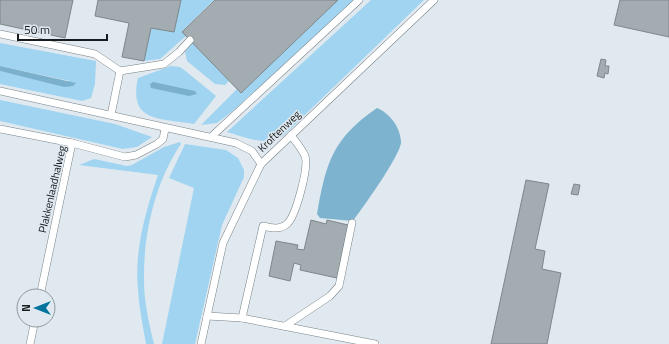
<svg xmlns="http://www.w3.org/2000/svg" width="669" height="344" font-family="'Titillium Web',sans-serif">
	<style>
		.green { fill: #a0d4f1 }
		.forest { fill: #7eb3cf }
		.water { fill: #7bb0cc }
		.building { fill: #a2acb1; stroke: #7d868b }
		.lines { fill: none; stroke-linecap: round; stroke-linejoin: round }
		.service-casing { stroke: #788186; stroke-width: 8 }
		.service { stroke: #fff; stroke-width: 7 }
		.labels { text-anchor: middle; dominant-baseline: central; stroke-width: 3; stroke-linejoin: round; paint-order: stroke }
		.street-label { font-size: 11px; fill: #171b1d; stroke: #dfe9ef }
	</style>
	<rect width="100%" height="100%" fill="#dfe9ef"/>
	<g class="green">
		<path d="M181,0H214L182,31L186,36L160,59L144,61L151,28L174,32Z"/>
		<path d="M338,0H354L234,110L217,123L201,125L237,89L241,93Z"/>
		<path d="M371,0H424L283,136C264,147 246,137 227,132Z"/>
		<path d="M192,42L229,81L225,85L215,84L187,61L185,52Z"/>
		<path d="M0,43L96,61L95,84L91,98L82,101L0,84V71L48,82L70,81L0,66Z"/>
		<path d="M171,66L180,67L183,69L216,96L194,124C161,118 128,123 138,78Z"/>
		<path d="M0,100L115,124L152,137L137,147L123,149L0,121Z"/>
		<path d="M180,142L181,144C155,182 143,235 144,281C144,302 149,323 154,344H146C143,326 139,308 138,289C134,251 146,210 158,175L79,165L94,159L127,166L132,165L164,147Z"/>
		<path d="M185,144L226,150L238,158L244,170V177L222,225L195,344H162L194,188L169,178Z"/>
	</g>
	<path class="forest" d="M377,108C389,113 400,126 401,141C403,152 362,209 353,221L320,218L317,214C326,163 332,139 377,108Z"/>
	<g class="water">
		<path d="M0,66L76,83L73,86L64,87L0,71Z"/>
		<path d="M153,82L195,91L197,94L189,96L151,88L150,84Z"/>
	</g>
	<g class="building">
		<path d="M0,0H73L65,38L0,24Z"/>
		<path d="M98,0H181L174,32L151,28L144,61L122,57L129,23L95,16Z"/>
		<path d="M215,0H338L241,93L182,32Z"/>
		<path d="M620,0H669V37L614,25Z"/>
		<path d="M601,59L606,60L605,66H609L608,74L605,73L604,78L597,76Z"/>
		<path d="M526,180L549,184L535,249L545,251L542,269L561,273L547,344H491Z"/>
		<path d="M574,184L580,185L578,195L571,194Z"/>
		<path d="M311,220L326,224L327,220L348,225L337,278L300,270L301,265L294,263L290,281L269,276L276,241L298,245L297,249L304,250Z"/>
	</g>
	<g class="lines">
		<defs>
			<g id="service">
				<path d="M0,34L95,54L120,71"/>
				<path d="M0,91L236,143L252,151L261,164"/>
				<path d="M111,115L120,71L164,64L179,52L190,40"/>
				<path d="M0,129L72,143"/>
				<path d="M211,137L359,0"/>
				<path d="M40,296L72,143L125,157L136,155L157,144L163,139L165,129"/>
				<path d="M207,316L242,318L375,344"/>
				<path d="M242,318L263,226C271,228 280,230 287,224C296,216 309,167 305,156C302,149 295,141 291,135"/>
				<path d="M285,326L330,296L339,286L352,223"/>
				<path d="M30,344L35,320"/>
				<path d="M201,344L223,243L261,164L434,0"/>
			</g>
		</defs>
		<use href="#service" class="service-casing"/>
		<use href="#service" class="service"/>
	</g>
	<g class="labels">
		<g class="street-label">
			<text transform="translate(279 131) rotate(-44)">Kroftenweg</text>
			<text transform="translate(52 189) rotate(-77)">Plakkenlaadhalweg</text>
		</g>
	</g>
	<g transform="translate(36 308) rotate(270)"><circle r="19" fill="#dfe9ef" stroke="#8f979b"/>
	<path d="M0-3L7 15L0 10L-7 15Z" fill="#00749d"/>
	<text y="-6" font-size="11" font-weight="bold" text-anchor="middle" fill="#171b1d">N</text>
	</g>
	<path d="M18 34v6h89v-6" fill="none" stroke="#171b1d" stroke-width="2"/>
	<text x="24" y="34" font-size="12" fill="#171b1d" stroke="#dfe9ef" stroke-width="3" paint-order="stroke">50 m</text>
</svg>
